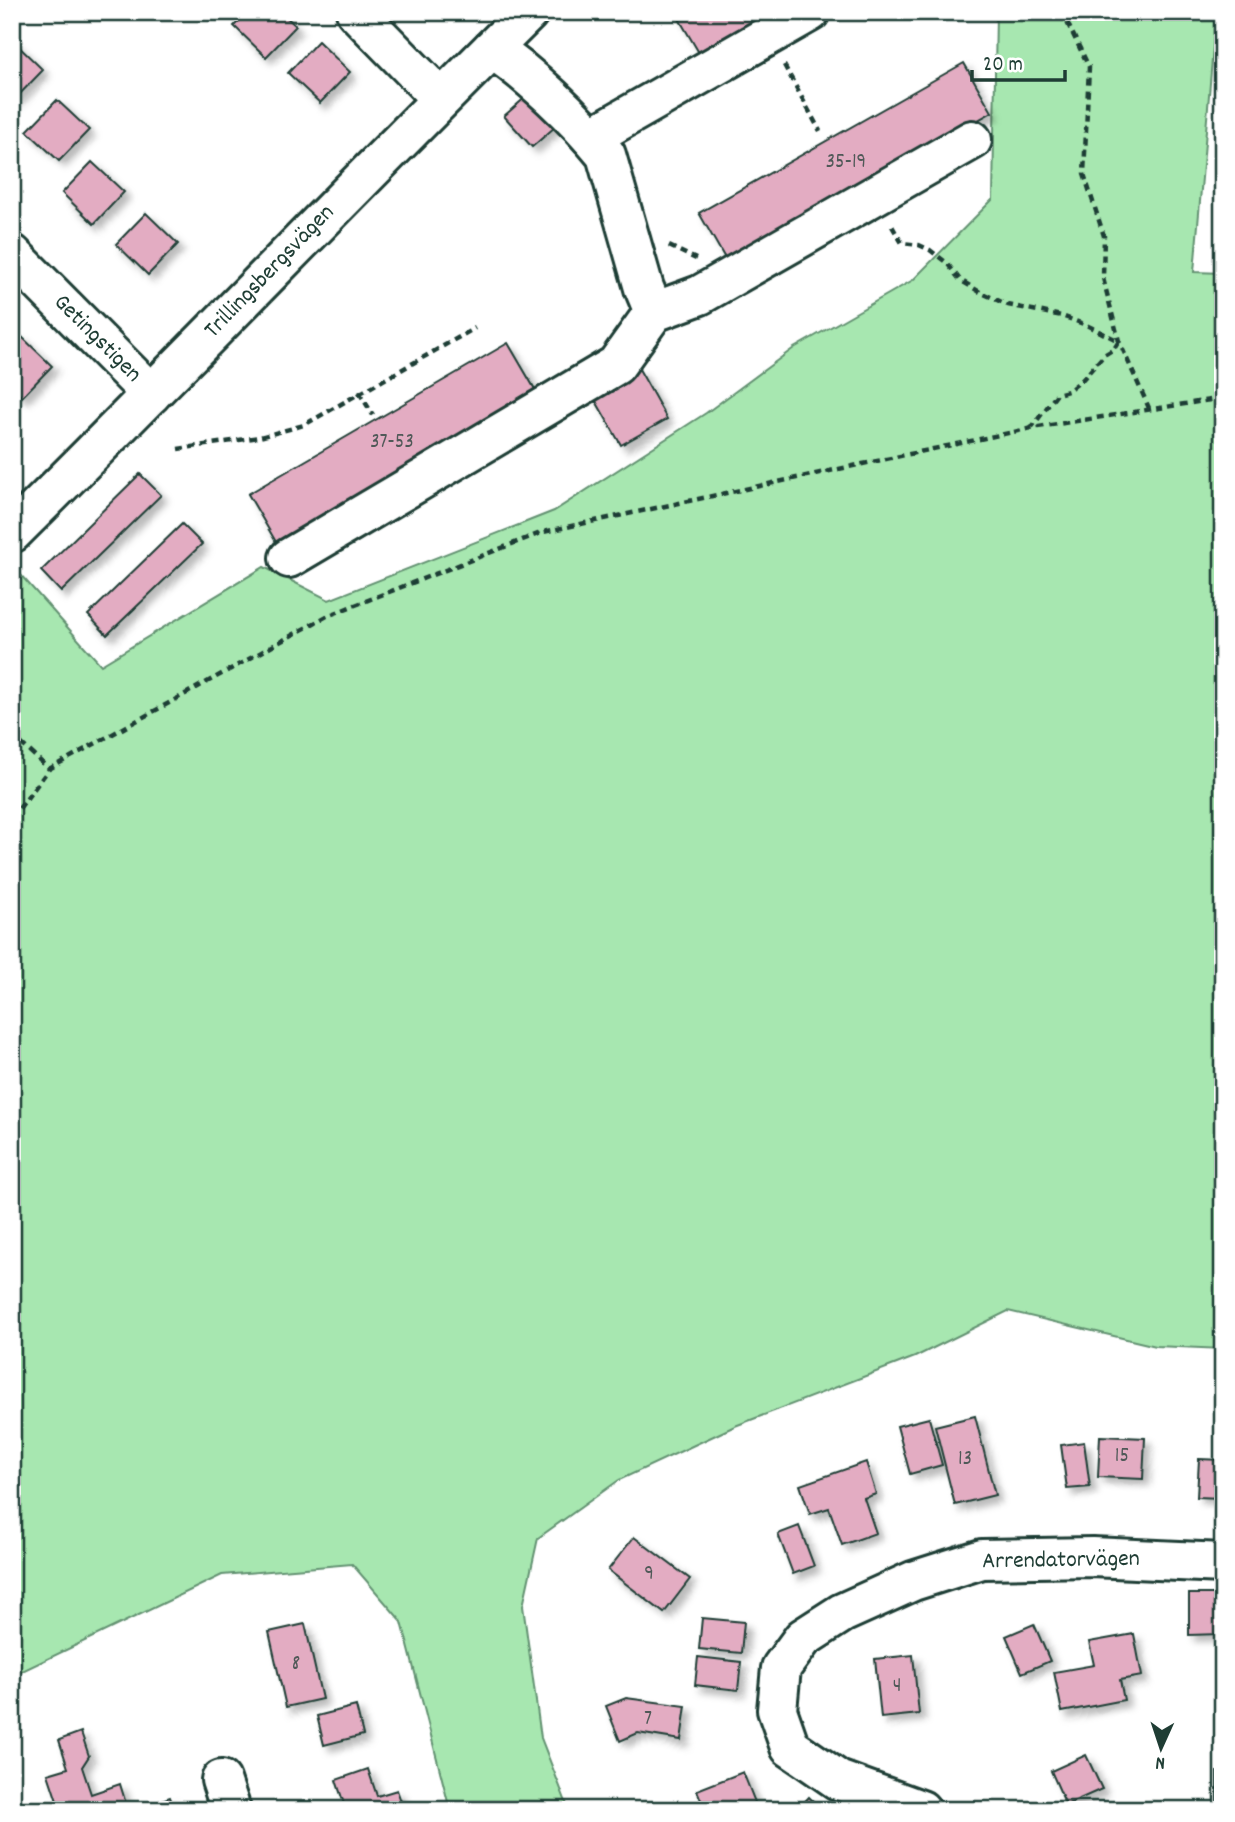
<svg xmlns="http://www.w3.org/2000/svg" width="1235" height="1822" font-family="Dekko,sans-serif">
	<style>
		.green { fill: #a7e7b0; stroke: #639272; stroke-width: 2 }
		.building { fill: #e3acc2; stroke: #1f3d34; stroke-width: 2; filter: url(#shadow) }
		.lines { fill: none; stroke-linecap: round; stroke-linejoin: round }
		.minor-casing { stroke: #1f3d34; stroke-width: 44 }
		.path { stroke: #1f3d34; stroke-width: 4.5; stroke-dasharray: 7 5; stroke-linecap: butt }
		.minor { stroke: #fff; stroke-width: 38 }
		.labels { text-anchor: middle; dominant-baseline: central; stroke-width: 7; stroke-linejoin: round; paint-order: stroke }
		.number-label { font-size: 21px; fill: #505958 }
		.street-label { font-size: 24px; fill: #1f3d34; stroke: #fff }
	</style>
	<defs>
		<filter id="shadow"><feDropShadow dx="6" dy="6" stdDeviation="3.5" flood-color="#0004"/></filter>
	</defs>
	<rect width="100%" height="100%" fill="#fff"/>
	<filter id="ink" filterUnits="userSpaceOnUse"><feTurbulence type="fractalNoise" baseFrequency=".0143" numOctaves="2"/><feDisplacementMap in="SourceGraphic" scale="14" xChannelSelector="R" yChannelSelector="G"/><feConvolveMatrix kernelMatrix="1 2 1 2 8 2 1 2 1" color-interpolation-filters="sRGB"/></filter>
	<g filter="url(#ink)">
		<path class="green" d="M996,12H1216L1194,272L1223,273V1349L1156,1346L1008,1311L915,1357L735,1426L619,1480L538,1538L523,1606L541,1738L569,1810H450L402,1622L352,1564L222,1575L12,1676V580L19,573L101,665L264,567L329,600L554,511L706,413L794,348L913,280L993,199Z"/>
		<g class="building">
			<path d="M248,12H281L296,26L266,57L234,26Z"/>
			<path d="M675,12H780L702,58Z"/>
			<path d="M12,40L43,70L14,100L12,99Z"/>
			<path d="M318,41L350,72L320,103L288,73Z"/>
			<path d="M964,63L992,112L727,262L699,213Z"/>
			<path d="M527,96L555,127L532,147L504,116Z"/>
			<path d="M57,100L89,130L59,161L27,131Z"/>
			<path d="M92,162L124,192L94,224L62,193Z"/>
			<path d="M146,213L178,244L148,275L116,244Z"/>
			<path d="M20,335L52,366L22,397L12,387V343Z"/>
			<path d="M508,343L536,391L276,542L248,494Z"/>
			<path d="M639,369L667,419L621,445L593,396Z"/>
			<path d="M140,474L161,495L61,592L41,571Z"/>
			<path d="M182,524L202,544L107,635L88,615Z"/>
			<path d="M975,1416L995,1495L955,1505L935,1426Z"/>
			<path d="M929,1418L942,1465L910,1474L897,1426Z"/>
			<path d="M1100,1436L1145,1438L1143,1479L1098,1477Z"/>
			<path d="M1084,1442L1090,1487L1067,1489L1061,1445Z"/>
			<path d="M1199,1459L1222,1460L1221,1498L1197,1497Z"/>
			<path d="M866,1462L876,1494L864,1498L876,1533L842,1545L829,1508L810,1514L800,1485Z"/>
			<path d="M799,1526L814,1566L793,1574L778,1534Z"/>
			<path d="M634,1537L690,1579L664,1613L608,1570Z"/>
			<path d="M1189,1594H1220V1634L1189,1635Z"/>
			<path d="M702,1618L744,1622L741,1653L699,1649Z"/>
			<path d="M305,1624L322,1699L286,1707L269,1632Z"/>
			<path d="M1034,1624L1050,1661L1022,1673L1006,1636Z"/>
			<path d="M1134,1634L1142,1676L1120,1680L1124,1700L1062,1712L1054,1672L1094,1665L1089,1642Z"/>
			<path d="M913,1655L919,1714L881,1718L875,1659Z"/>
			<path d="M698,1657L741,1662L738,1690L695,1685Z"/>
			<path d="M626,1698L686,1706L681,1740L638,1733L620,1741L606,1706Z"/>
			<path d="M356,1706L363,1735L324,1745L317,1716Z"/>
			<path d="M81,1732L89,1756L82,1767L91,1794L120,1784L128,1810H60L48,1774L68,1768L59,1740Z"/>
			<path d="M1086,1755L1102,1789L1066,1805L1051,1771Z"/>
			<path d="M368,1769L377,1796L397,1790L404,1810H346L336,1780Z"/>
			<path d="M743,1772L758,1810H705L697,1790Z"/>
			<rect x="1217" y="1772" width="6" height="38"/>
			<path d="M170,1797L175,1810H140L139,1808Z"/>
			<path d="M809,1797L822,1810H797Z"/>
		</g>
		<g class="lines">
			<defs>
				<g id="minor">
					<path d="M356,12L440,98"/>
					<path d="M492,49C532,76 575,117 606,155L644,288L654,312"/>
					<path d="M591,137L810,12"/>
					<path d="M12,254L151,394"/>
					<path d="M12,533C186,361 355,184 529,12"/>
					<path d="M289,558L616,365L654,312L700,295L972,140"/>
					<path d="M221,1780L231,1810"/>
					<path d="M921,1810L838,1780L790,1747L777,1710L781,1668L803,1638L842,1613L913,1581L982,1559L1092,1557L1223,1563"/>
				</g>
			</defs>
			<use href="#minor" class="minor-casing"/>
			<g class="path">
				<path d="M1062,12L1089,67L1084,174L1104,236L1103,278L1119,341L1149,408"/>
				<path d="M784,65L820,131"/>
				<path d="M892,226L902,243L919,245L930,250L947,263L960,280L980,292L1008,305L1062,316L1086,325L1119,341L1114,349L1104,355L1082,380L1068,391L1057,394L1032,427"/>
				<path d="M669,246L696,259"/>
				<path d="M359,392L373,415"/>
				<path d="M178,449L260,437L304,425L475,328"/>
				<path d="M12,735L49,769"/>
				<path d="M12,818L49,769L327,616L543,532L1032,428L1223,398"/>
			</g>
			<use href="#minor" class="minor"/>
		</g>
	</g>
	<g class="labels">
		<g class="number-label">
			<text x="846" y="163">35-19</text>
			<text x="392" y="443">37-53</text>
			<text x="1122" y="1457">15</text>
			<text x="965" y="1460">13</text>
			<text x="649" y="1575">9</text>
			<text x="296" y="1665">8</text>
			<text x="897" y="1687">4</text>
			<text x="648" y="1720">7</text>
		</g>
		<g class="street-label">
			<text transform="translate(270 272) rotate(-46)">Trillingsbergsvägen</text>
			<text transform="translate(97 339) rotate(45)">Getingstigen</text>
			<text transform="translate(1061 1561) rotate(-1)">Arrendatorvägen</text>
		</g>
	</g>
	<rect width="1235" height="1822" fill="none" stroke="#fff" stroke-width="42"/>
	<rect x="21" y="21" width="1193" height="1780" fill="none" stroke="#1f3d34" stroke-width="2.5" filter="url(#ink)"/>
	<g transform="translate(1161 1748) rotate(183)" stroke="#ffffff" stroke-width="5" paint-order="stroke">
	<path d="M0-5L12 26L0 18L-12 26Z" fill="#1f3d34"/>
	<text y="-10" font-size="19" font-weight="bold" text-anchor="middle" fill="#1f3d34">N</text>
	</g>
	<path d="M972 70v10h93v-10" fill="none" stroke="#1f3d34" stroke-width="3.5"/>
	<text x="983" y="70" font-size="21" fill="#1f3d34" stroke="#ffffff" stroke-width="5" paint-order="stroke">20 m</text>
</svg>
